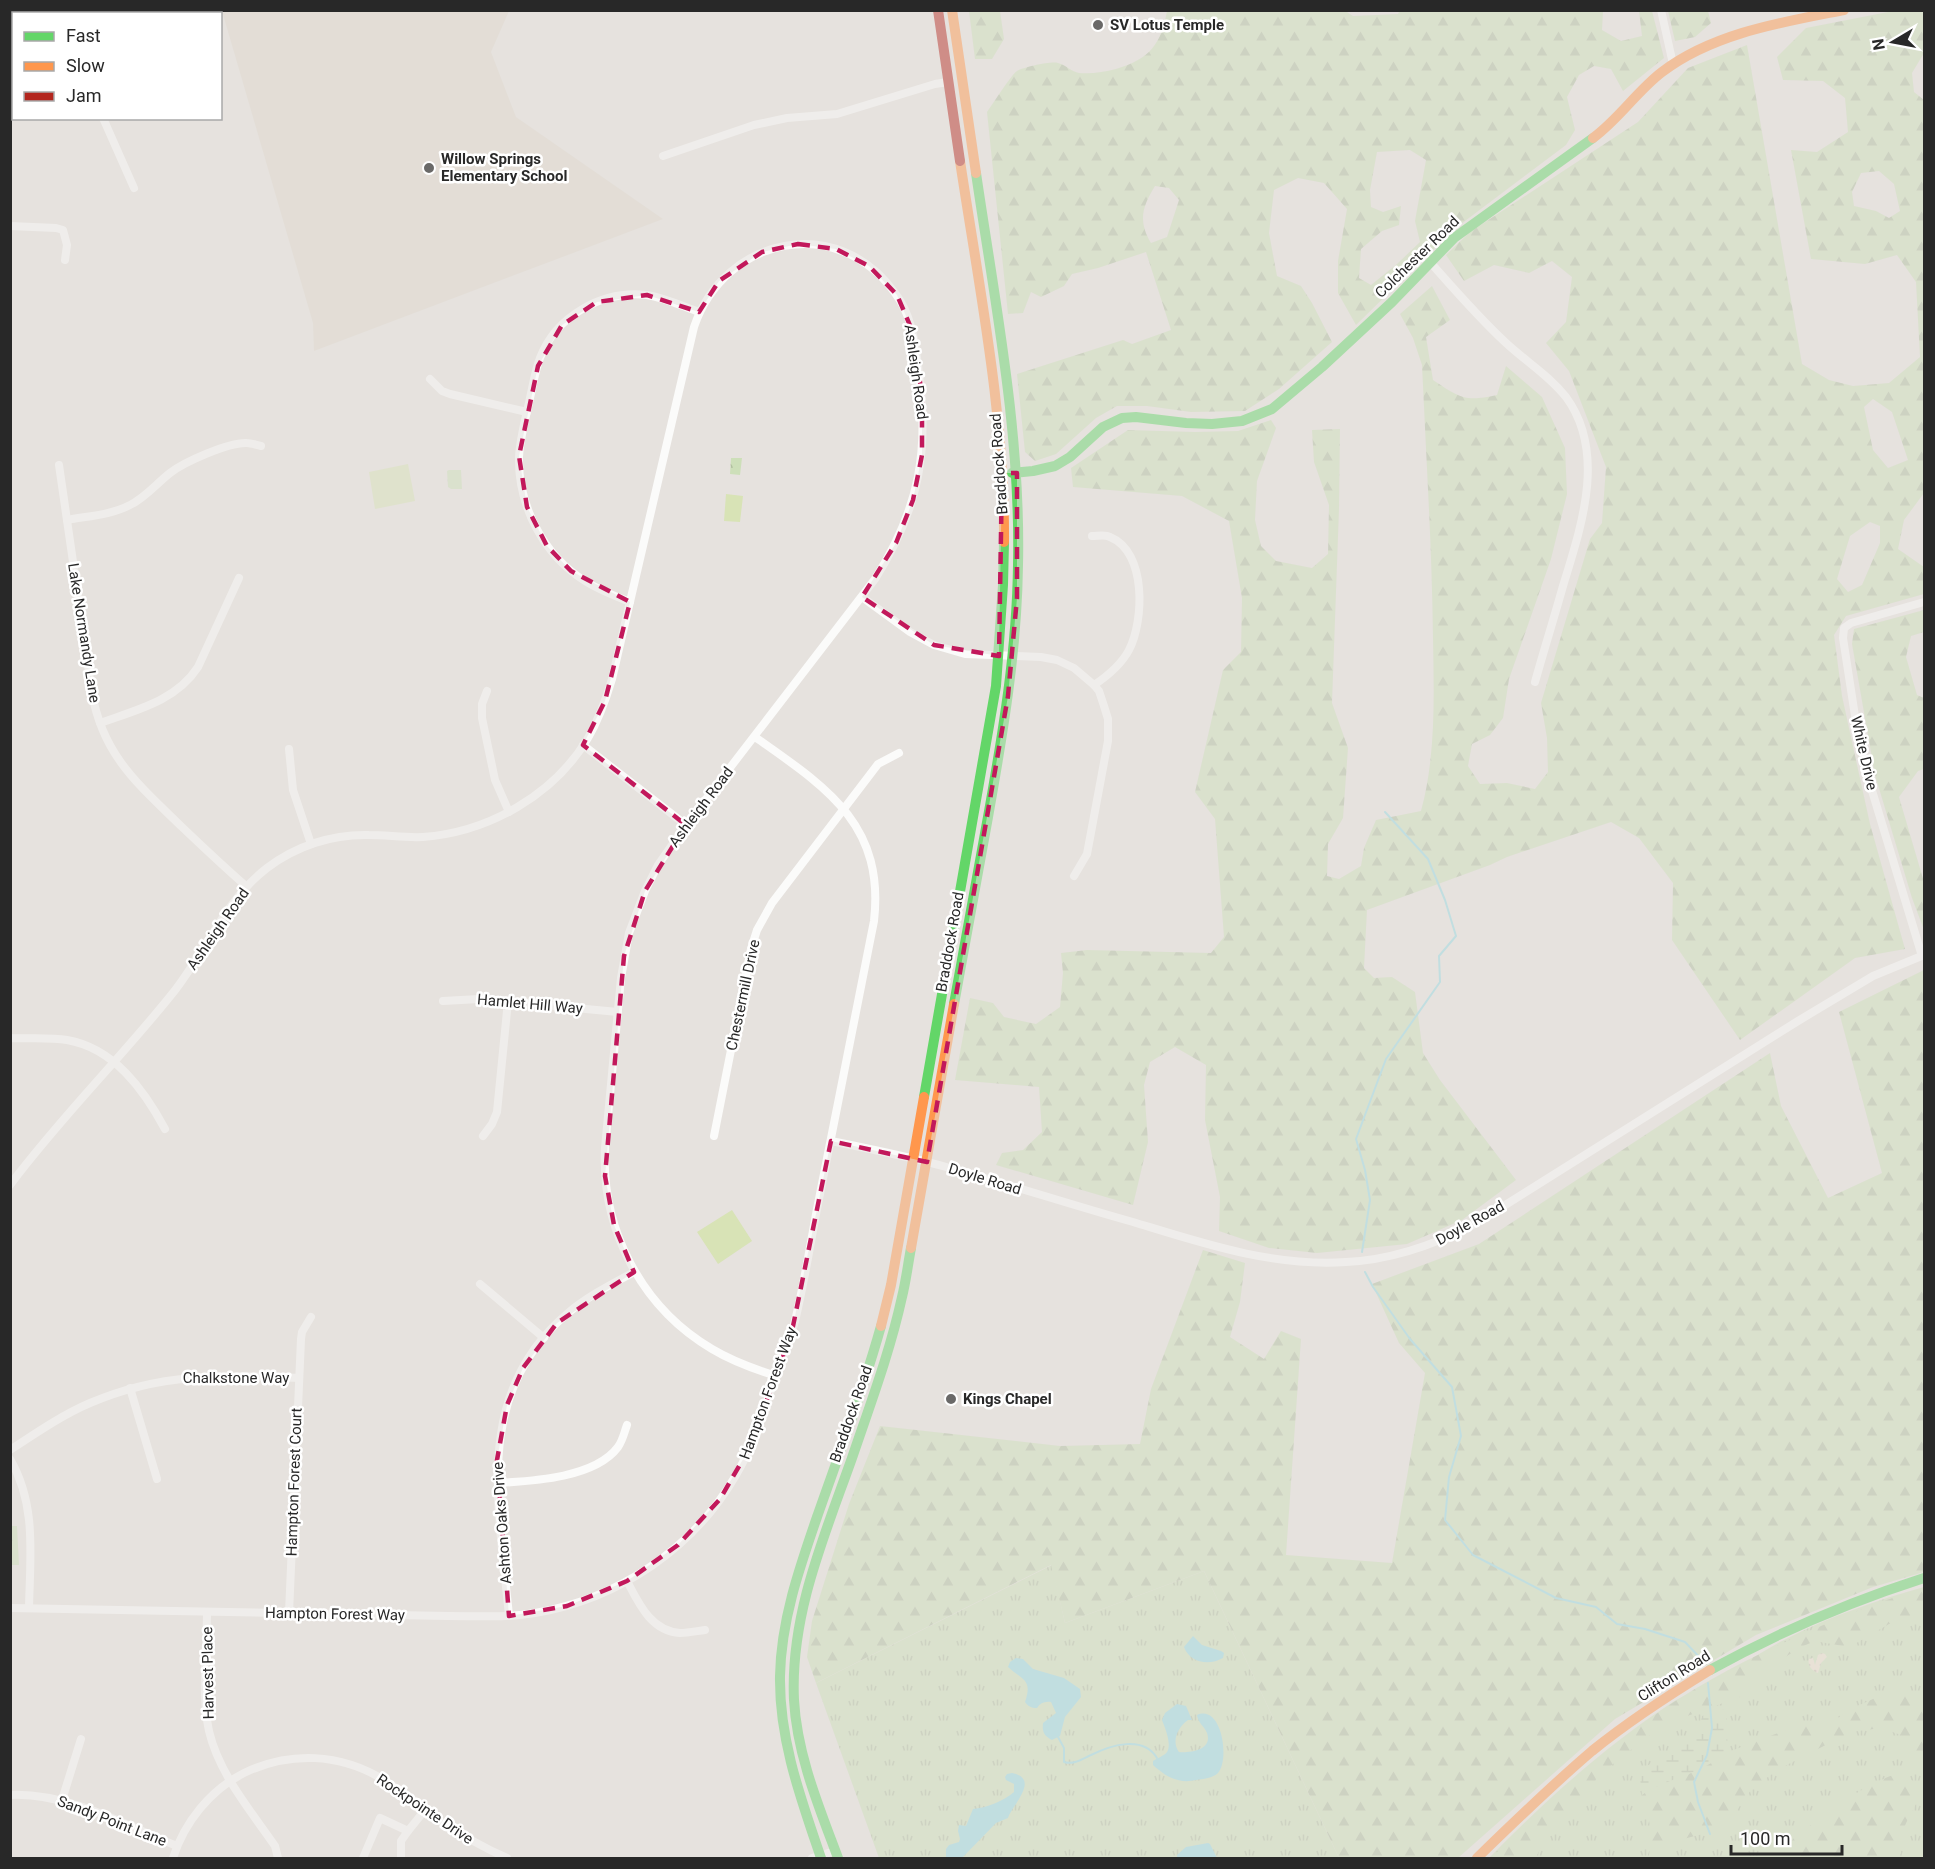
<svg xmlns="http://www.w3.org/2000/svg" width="1935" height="1869" font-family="Roboto,sans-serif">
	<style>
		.education { fill: #e0d8cd }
		.grass { fill: url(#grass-tufts) }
		.forest { fill: url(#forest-firs); fill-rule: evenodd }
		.wetland { fill: url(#wetland-marsh) }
		.sand { fill: url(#sand-dots) }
		.park { fill: url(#park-crowns) }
		.pitch { fill: #d8e3b6 }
		.water { fill: #96d9e3 }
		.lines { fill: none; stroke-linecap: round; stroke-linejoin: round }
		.stream { stroke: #96d9e3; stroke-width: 2 }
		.street { stroke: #fbfbfa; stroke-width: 8 }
		.fast { stroke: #63d668; stroke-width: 10 }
		.slow { stroke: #ff974d; stroke-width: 10 }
		.jam { stroke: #b3261e; stroke-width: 10 }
		.marked { fill: none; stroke: #c2185b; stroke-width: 4.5; stroke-dasharray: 12 8; stroke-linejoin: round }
		.poi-dot { fill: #6a6968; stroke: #fff; stroke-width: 2 }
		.labels { text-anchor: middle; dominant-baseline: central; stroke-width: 5; stroke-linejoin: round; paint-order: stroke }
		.poi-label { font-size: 15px; font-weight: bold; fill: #282828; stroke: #fff; text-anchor: start }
		.street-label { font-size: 15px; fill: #282828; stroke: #fff }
	</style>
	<defs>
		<pattern id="grass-tufts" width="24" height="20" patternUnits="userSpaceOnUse" patternTransform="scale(1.5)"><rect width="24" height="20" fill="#cddfb9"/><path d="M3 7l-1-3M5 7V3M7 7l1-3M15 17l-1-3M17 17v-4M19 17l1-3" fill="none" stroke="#b0bf9f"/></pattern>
		<pattern id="forest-firs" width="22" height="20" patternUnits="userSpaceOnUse" patternTransform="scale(1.5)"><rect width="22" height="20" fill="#cddfb9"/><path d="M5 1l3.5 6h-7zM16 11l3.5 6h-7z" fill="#b0bf9f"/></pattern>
		<pattern id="wetland-marsh" width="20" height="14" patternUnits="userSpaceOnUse" patternTransform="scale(1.5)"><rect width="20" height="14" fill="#cddfb9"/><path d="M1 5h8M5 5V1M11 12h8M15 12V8" fill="none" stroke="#b0bf9f"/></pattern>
		<pattern id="sand-dots" width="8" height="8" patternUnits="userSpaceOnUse" patternTransform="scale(1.5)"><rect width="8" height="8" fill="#eae1cd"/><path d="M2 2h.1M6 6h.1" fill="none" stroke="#c9c1b0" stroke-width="1.8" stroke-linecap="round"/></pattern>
		<pattern id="park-crowns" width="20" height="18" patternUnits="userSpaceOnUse" patternTransform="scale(1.5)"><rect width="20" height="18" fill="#cddfb9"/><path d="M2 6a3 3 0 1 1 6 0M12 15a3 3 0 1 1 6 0" fill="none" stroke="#b0bf9f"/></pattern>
	</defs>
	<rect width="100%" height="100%" fill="#e6e2de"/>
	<path class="education" d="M222,11H509L491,52L516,117L663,219L314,351L313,323Z"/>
	<g class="grass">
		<path d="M1052,1565L1065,1623L1204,1571L1339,1858H879L816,1683Z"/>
		<path d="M1924,1587V1858H1489C1545,1801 1605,1746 1673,1702C1684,1695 1698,1691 1710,1684C1736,1670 1761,1651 1788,1638C1831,1616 1878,1600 1924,1587Z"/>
	</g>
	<g class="forest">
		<path d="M1344,10L1353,16L1398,14L1400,10L1603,11L1602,30L1621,41L1642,36L1639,11H1652L1664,58L1623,91L1611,69L1594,66L1579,75L1567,97L1575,130L1566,145L1453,230L1356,325L1338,293V261L1347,209L1324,183L1298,178L1274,190L1269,233L1277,276L1301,286L1312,303L1332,342L1279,389L1245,411L1191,412L1147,406H1117L1096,418L1056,454L1035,461L1025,452L1017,374L1123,340L1132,344L1171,330L1146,252L1098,268L1072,274L1064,286L1041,297L1031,292L1023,313L1008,314L987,112C993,104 1011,75 1017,71C1024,67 1051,61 1058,63C1066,65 1072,72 1079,73C1092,74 1104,72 1116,69C1150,59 1161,44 1167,11ZM1410,150L1426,160L1415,221L1420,242L1397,264L1371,285L1359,278L1361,249L1382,231L1399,225L1401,206L1383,212L1371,207L1370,190L1377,152ZM1155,186L1169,188L1179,200L1167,237L1151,243C1138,221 1142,207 1155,186Z"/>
		<path d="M969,11H1000L1004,39L992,59H975Z"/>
		<path d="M1668,11H1708L1711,23L1695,37L1675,41Z"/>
		<path d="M1893,11H1924V53L1912,73L1914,92L1924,100V493L1904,520L1898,549L1924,567V594L1846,616L1834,635L1842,696L1870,824L1905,949L1855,958L1740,1040L1672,940L1673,883L1639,838L1611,822L1507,857L1490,865L1367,910L1364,968L1374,978L1392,977L1415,992L1423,1053L1440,1080L1516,1180L1462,1220L1407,1244L1317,1253L1269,1248L1219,1231L1220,1197L1205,1120L1206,1065L1175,1047L1150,1062L1144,1085L1148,1142L1133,1205L996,1165L1002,1153L1023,1150L1042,1132L1039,1087L955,1080L970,998L993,1003L1004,1017L1036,1024L1060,1007L1063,973L1061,953L1087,950L1211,953L1224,937L1215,819L1195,792L1223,670L1241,652L1242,598L1229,521L1182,496L1073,487L1071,468L1128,430L1195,432L1238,431L1271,420L1276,428L1257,481L1255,520L1261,546L1276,561L1312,568L1328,554L1329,505L1314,462L1312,430L1340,429L1339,509L1332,703L1348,748L1343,818L1328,844L1327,876L1339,879L1361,866L1364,848L1376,820L1421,811C1436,756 1434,696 1433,639C1432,547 1426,456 1422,365L1413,338L1400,314L1432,286L1450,320L1426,337L1433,380C1460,398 1465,402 1497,395L1506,366L1542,397L1565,448L1567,494L1551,559L1509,679L1503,718L1490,735L1472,744L1468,766L1480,784L1507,783L1535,789L1548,772L1547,738L1541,703L1590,539L1602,523L1606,467L1569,371L1546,343L1566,322L1572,277L1552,261L1529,273L1494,265L1464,281L1446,255L1470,232L1638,122L1688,68L1747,45L1802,364L1829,380L1853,386L1889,383L1920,357L1916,282L1897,255L1865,264L1811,259L1791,150L1817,152L1848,132L1845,98L1823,81L1783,80L1777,57L1806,28ZM1879,171L1894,184L1900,211L1889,218L1876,211L1854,206L1852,192L1861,173ZM1873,399L1892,412L1908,460L1888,468L1873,450L1864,407ZM1870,522L1880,526V543L1862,585L1848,592L1837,579L1850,536Z"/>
		<path d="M1924,610V632L1911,636L1906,657L1917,695L1924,698V769L1918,771L1899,797L1924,882V930L1912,898L1875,775L1852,644L1854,629Z"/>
		<path d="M1924,970V1572L1873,1587L1756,1635L1615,1719L1458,1858H1339L1204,1571L1065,1623L1051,1565L816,1683L807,1657L812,1621L849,1504L880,1426L1060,1446L1140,1444L1151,1389L1203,1250L1245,1263L1240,1302L1230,1337L1264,1359L1281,1331L1301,1339L1286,1555L1392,1563L1425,1373L1399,1343L1372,1284L1479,1244L1770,1053L1781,1106L1828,1198L1882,1173L1839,1012Z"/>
		<path d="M11,1526H17L19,1565H11Z"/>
		<path d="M1924,1588V1614L1917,1620L1901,1624H1889L1853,1645L1843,1646L1815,1641L1801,1647L1779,1661L1753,1680L1740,1697L1676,1720L1650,1735L1603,1772L1585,1790L1571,1818L1544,1840L1536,1858H1491C1540,1810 1590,1763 1645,1722C1691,1688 1741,1662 1792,1639C1835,1619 1879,1601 1924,1588Z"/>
		<path d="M1924,1693V1770L1909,1758L1901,1735L1881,1728L1851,1732L1777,1770L1751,1790L1728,1823L1706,1833L1676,1841L1649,1858C1650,1839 1654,1817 1640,1803L1642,1795L1651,1787L1697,1771L1723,1754L1794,1727L1833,1723L1846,1711L1882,1695Z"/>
		<path d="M1896,1774L1907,1777L1921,1787C1917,1815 1895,1825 1902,1858H1779C1785,1851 1790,1843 1796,1835C1799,1831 1806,1829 1811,1825C1838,1805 1864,1785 1896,1774Z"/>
	</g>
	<path class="wetland" d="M1728,1708C1727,1716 1726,1723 1726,1732C1727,1736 1728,1741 1727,1746C1720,1770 1662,1779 1642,1795L1640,1777L1644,1767L1662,1759L1672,1749L1683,1743L1700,1726L1702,1716Z"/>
	<path class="sand" d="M1822,1653L1825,1654L1827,1657L1821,1663L1818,1673C1812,1671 1807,1665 1809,1659L1813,1658L1815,1665L1818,1655Z"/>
	<g class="park">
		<path d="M731,458H742L740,475L730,474Z"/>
		<path d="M449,470H461L462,489H451L448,487L447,471Z"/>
	</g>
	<g class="pitch">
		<path d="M408,464L415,501L375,509L369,472Z"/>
		<path d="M726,494L743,496L740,522L724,521Z"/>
		<path d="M732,1210L752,1241L718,1264L697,1232Z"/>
	</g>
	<g class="water">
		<path d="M1193,1636L1202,1645L1221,1651L1224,1653L1223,1658C1209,1666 1190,1663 1184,1647Z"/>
		<path d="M1016,1658L1023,1659L1033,1669L1064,1678L1080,1689L1081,1697L1065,1717L1060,1736L1052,1740C1044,1736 1042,1732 1043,1723L1056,1713L1051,1702C1045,1701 1040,1703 1037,1708C1031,1708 1028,1706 1025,1702C1033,1679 1022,1680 1008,1667L1010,1662Z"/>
		<path d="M1177,1704L1186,1706L1192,1720H1188C1178,1727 1171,1741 1179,1752C1190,1753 1213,1750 1207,1733C1204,1726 1198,1723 1197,1715C1222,1704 1230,1760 1218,1773C1213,1778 1203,1779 1196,1780C1179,1784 1166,1777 1153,1765V1761C1157,1758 1164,1756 1167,1752C1172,1744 1165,1728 1162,1720L1165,1713Z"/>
		<path d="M1012,1773C1041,1779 1012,1805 1008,1818L996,1823L962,1858H946V1849L949,1845L959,1842L960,1839L958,1831L959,1825L966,1826L973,1809C986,1808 1004,1801 1014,1792V1784L1006,1780L1005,1777L1007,1774Z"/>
		<path d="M1208,1843L1210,1844L1217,1858H1177V1855L1186,1847Z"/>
	</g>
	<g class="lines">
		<g class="stream">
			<path d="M1362,1252L1370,1200L1365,1170L1356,1139L1386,1059L1440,982L1439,956L1456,936L1445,900L1428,859L1385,812"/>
			<path d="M1365,1272L1373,1287L1410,1339L1452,1387L1461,1436L1449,1477L1445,1520L1473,1555L1556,1598L1596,1607L1617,1624L1645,1629L1685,1642L1704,1662"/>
			<path d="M1708,1683L1712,1728L1707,1755L1694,1782L1698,1802L1710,1834"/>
			<path d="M1058,1737L1064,1748V1762C1074,1765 1082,1759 1091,1755C1111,1745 1143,1735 1157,1758"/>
		</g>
		<g class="street">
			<path d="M1661,10L1673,64"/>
			<path d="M10,83H14"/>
			<path d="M103,118L134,188"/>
			<path d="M663,156L754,125L787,118L837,114L935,84L948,82"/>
			<path d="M10,226L56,228L63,230L67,245L65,260"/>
			<path d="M1430,262C1454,289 1478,317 1505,342C1525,361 1549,375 1566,397C1607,453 1581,527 1563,586C1554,618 1544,650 1535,682"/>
			<path d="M430,379L442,391L450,394L527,412"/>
			<path d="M59,465L92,693C103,756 139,785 182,827C203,847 224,867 246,886"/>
			<path d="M67,520C88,516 111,515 130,505C145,498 156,484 170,473C184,462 229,442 247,443C251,443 256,445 261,446"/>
			<path d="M1092,536C1098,536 1105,534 1110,537C1147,552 1144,621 1129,650C1121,665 1109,675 1094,685"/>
			<path d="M862,597L910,632L934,645L965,654L1041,657L1057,660L1074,668L1094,685L1099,691L1104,706L1108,719V741L1087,854L1074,876"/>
			<path d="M630,602C615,596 599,590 585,581C543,555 518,505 519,457C520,437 526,417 530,398C533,385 535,371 540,358C556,316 602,290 647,295C665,298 682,306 699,312"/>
			<path d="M487,691L482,704V718L495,780L509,812"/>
			<path d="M100,723C136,710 176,701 198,667L239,578"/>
			<path d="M583,745L686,825"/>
			<path d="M289,749L293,790L311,844"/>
			<path d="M1922,956L1870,784L1857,729L1843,638L1844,628L1851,623L1924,602"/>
			<path d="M443,1001L479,999L618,1012"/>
			<path d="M10,1038C29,1039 49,1037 67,1040C114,1048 144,1090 165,1129"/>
			<path d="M483,1136L492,1124L497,1112L508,1001"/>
			<path d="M714,1136L751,949L757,930L772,903L878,764L899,753"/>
			<path d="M831,1141C871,1149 911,1157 950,1168C1011,1185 1072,1205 1133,1222C1202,1243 1272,1267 1346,1262C1392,1260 1434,1245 1475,1224L1798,1021L1873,976L1924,955"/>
			<path d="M10,1185C60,1118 120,1059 172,994C205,953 224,901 267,868C296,846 332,834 369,835C387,835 405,838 423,837C489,832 554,795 588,738C599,719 606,699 612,679L694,327C725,236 838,213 895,293C911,314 915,340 918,366C930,449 920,508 875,579L686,825L658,865L645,891L629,933L621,978L605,1148C601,1229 641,1307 712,1349C732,1361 754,1369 776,1376"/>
			<path d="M480,1284L544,1338"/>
			<path d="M130,1388L157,1479"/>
			<path d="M10,1450C36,1433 62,1415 90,1403C162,1372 223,1375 299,1378"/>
			<path d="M10,1459C37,1505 30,1557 29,1608"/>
			<path d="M498,1483C532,1481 595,1478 618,1447C623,1440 624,1433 627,1425"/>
			<path d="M627,1581C639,1604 651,1631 680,1633C688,1633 697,1631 705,1630"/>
			<path d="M10,1608L448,1616C477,1616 506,1618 535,1613C619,1599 694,1548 736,1475C753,1446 763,1413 774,1381C781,1361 790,1342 795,1321C804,1284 810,1246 817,1209C836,1113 855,1017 874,921C885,824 826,787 755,737"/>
			<path d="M207,1612C207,1650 201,1694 209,1731C219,1774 251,1811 275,1846L278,1858"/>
			<path d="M289,1613L301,1339L302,1332L311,1317"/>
			<path d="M509,1616C499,1507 472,1393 568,1313C588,1296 612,1284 634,1272"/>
			<path d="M10,1795C66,1792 126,1825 177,1846"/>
			<path d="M62,1800L81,1739"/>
			<path d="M408,1831L425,1810"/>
			<path d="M173,1858C184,1823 210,1790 244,1773C290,1751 340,1753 384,1780C402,1791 418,1806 435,1818C458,1833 482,1847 507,1858"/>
			<path d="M363,1858L380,1818L408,1831L401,1841V1858"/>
			<path d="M812,1858L835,1851"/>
		</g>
		<g class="fast">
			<path d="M1012,473L1033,471L1055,466L1070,457L1103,427L1122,418L1136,417L1186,423L1212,424L1242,421L1272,409L1322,367L1392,302L1454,238L1593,138"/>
			<path d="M954,1004C965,942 977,879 988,817C1003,733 1017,650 1018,565C1021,433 995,303 976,173"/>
			<path d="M924,1097L996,686L1003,585L1004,542"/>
			<path d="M1710,1670C1779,1632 1849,1602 1924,1578"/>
			<path d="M821,1858C801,1799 779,1740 780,1676C781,1621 799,1569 817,1517C839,1454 863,1391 881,1326"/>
			<path d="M838,1858C819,1807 797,1755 794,1700C790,1615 824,1537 852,1458C870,1405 890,1352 902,1297C906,1281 908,1264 911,1248"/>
		</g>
		<g class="slow">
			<path d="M952,10L976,173"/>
			<path d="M1593,138C1619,119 1637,91 1662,72C1713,33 1783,22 1844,10"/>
			<path d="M960,161C979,287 1005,415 1004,542"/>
			<path d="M911,1248L954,1004"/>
			<path d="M881,1326L891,1285L924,1097"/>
			<path d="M1477,1858C1515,1821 1552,1785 1592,1751C1629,1721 1669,1695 1710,1670"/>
		</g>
		<path class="jam" d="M938,10L960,161"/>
	</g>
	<path d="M0 0H1935V1869H0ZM798,244L836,249L869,266L897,295L912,330L922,395V455L913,500L896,543L862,597L934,645L999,656L1002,473H1017V598L1008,696L927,1162L831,1141L792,1331L749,1449L720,1499L678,1545L627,1581L567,1606L509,1616L497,1460L507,1405L523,1368L557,1323L634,1272L614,1225L605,1176L624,956L645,891L686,825L583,745L605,701L630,602L571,571L547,546L527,507L519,456L538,366L562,325L597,302L647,295L699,312L719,281L762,252Z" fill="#e6e2de" fill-opacity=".55" fill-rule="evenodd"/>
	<path class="marked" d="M798,244L836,249L869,266L897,295L912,330L922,395V455L913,500L896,543L862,597L934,645L999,656L1002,473H1017V598L1008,696L927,1162L831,1141L792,1331L749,1449L720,1499L678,1545L627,1581L567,1606L509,1616L497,1460L507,1405L523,1368L557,1323L634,1272L614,1225L605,1176L624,956L645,891L686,825L583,745L605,701L630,602L571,571L547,546L527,507L519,456L538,366L562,325L597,302L647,295L699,312L719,281L762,252Z"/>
	<g class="poi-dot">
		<circle cx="1098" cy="25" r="6"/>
		<circle cx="429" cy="168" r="6"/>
		<circle cx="951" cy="1399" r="6"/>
	</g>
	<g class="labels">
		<g class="poi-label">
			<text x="1110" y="25">SV Lotus Temple</text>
			<text x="441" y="159">Willow Springs<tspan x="441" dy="17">Elementary School</tspan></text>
			<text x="963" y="1399">Kings Chapel</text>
		</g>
		<g class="street-label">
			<text transform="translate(1417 257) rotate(-44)">Colchester Road</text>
			<text transform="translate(916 372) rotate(82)">Ashleigh Road</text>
			<text transform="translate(999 464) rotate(-94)">Braddock Road</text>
			<text transform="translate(84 633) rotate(81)">Lake Normandy Lane</text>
			<text transform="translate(1864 753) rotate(77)">White Drive</text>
			<text transform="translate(701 807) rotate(-53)">Ashleigh Road</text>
			<text transform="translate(218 929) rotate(-55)">Ashleigh Road</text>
			<text transform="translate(950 942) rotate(-80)">Braddock Road</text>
			<text transform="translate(743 995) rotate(-78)">Chestermill Drive</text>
			<text transform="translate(530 1004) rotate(5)">Hamlet Hill Way</text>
			<text transform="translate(985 1179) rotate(17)">Doyle Road</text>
			<text transform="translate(1470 1223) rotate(-29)">Doyle Road</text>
			<text x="236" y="1378">Chalkstone Way</text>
			<text transform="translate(768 1393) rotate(-70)">Hampton Forest Way</text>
			<text transform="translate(851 1414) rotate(-71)">Braddock Road</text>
			<text transform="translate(294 1482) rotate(-88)">Hampton Forest Court</text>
			<text transform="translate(502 1523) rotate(-94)">Ashton Oaks Drive</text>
			<text transform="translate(335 1614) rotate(1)">Hampton Forest Way</text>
			<text transform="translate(208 1673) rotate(-91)">Harvest Place</text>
			<text transform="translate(1674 1676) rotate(-32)">Clifton Road</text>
			<text transform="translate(425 1809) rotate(34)">Rockpointe Drive</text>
			<text transform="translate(112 1821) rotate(21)">Sandy Point Lane</text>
		</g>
	</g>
	<rect width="1935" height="1869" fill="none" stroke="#282828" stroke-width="24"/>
	<rect x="12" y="12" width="210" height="108" fill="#ffffff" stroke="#a9a9a9" stroke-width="1.5"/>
	<rect x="24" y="32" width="30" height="9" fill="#63d668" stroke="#a9a9a9" stroke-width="1.5"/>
	<text x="66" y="42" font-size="18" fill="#282828">Fast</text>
	<rect x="24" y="62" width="30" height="9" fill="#ff974d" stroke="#a9a9a9" stroke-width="1.5"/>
	<text x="66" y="72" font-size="18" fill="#282828">Slow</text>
	<rect x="24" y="92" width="30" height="9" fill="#b3261e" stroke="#a9a9a9" stroke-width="1.5"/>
	<text x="66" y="102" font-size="18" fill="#282828">Jam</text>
	<g transform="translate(1893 42) rotate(260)" stroke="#ffffff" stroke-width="4.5" paint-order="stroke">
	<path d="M0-4.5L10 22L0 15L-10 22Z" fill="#282828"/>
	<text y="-9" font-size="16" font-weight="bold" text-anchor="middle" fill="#282828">N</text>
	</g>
	<path d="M1731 1845v9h111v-9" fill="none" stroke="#282828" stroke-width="3"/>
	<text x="1740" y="1845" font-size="18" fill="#282828" stroke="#ffffff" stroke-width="4.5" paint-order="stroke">100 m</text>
</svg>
